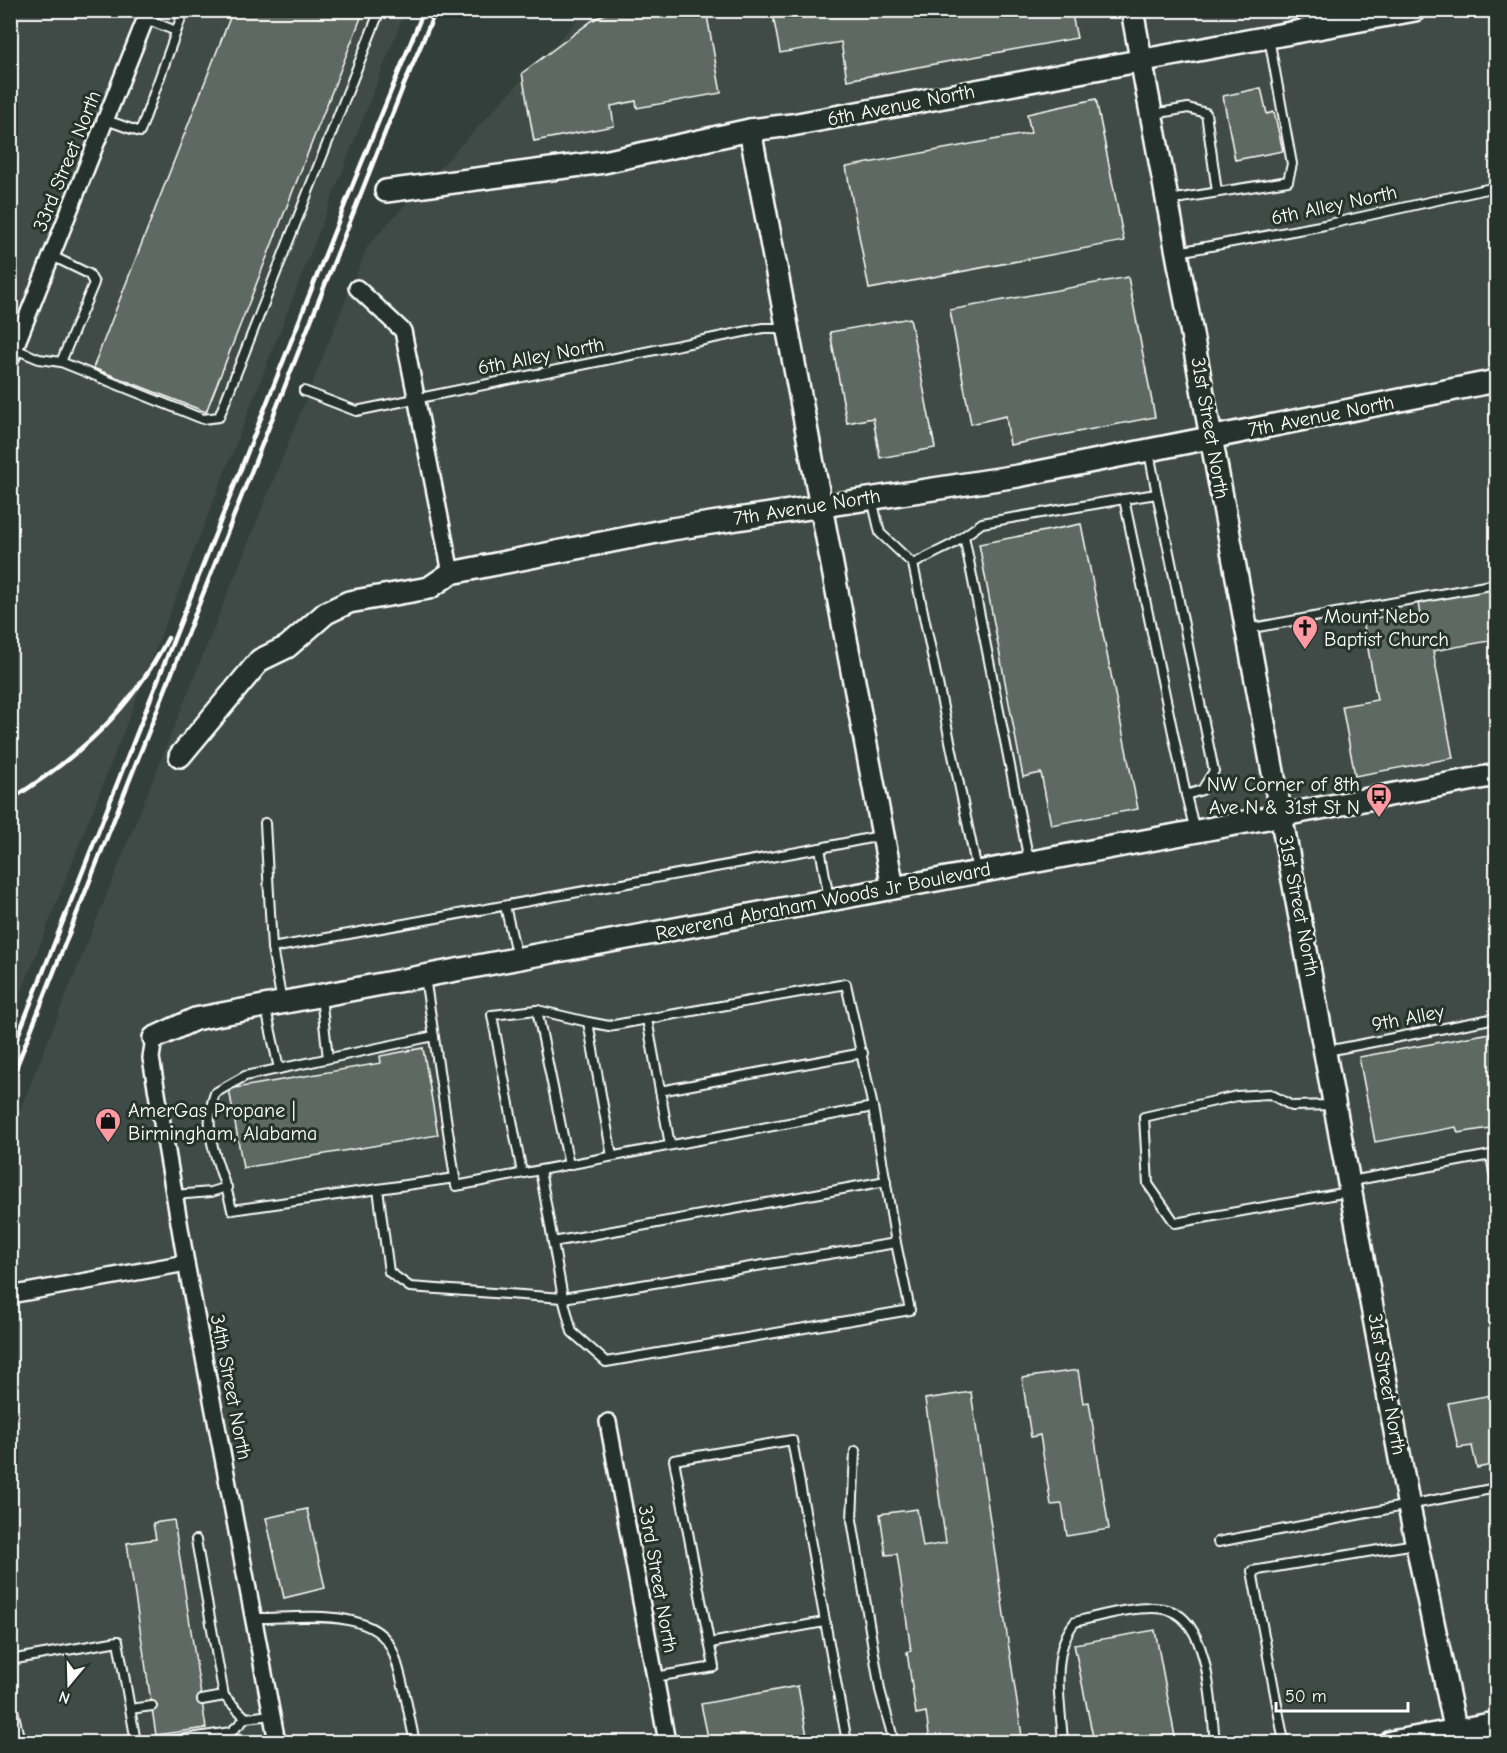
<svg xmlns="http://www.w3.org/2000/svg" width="1507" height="1753" font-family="'Comic Neue',sans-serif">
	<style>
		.built { fill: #404c47 }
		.building { fill: #5f6964; stroke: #fff; stroke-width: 1.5 }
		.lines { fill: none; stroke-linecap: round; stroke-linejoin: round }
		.lane-casing { stroke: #fff; stroke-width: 12 }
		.street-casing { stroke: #fff; stroke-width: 20 }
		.secondary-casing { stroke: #fff; stroke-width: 26 }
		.lane { stroke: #26332d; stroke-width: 8 }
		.street { stroke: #26332d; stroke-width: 15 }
		.secondary { stroke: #26332d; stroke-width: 21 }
		.rail { stroke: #fff; stroke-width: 4.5 }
		.labels { text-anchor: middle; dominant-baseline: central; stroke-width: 6; stroke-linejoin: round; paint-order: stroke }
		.street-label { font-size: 20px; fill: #fff; stroke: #26332d }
		.poi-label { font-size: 20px; fill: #fff; stroke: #26332d; text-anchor: start }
	</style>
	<rect width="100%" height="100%" fill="#333f3a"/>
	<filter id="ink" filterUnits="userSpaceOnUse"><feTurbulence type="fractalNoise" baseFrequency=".0167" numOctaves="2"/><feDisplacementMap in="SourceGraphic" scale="12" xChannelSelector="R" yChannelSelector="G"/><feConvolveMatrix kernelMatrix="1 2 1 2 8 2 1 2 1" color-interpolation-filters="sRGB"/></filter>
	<g filter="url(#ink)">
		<g class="built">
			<path d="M11,11H405L11,1019Z"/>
			<path d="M586,11H1496V1742H11L10,1135L368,245Z"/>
		</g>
		<g class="building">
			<path d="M233,10H364L206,412L93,368Z"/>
			<path d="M613,10H706L721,93L637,108L636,101L611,106L614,126L534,141L522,73L593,20Z"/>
			<path d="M772,10H1071L1077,38L847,80L841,42L780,53Z"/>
			<path d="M1261,88L1267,114L1274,112L1283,151L1235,160L1223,96Z"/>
			<path d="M1096,99L1124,241L869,289L846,167L1031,133L1027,114Z"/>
			<path d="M1128,277L1155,417L1010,445L1006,416L971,424L950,310Z"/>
			<path d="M910,318L935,448L880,458L873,418L847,423L830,332Z"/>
			<path d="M1081,524L1138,809L1051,825L1041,773L1023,777L979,544Z"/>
			<path d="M1496,588V653L1494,640L1433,651L1453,758L1355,776L1342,706L1377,700L1363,620L1393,615L1394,621L1420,616L1418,602Z"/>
			<path d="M1496,1032V1127L1458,1133L1456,1127L1375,1142L1359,1057Z"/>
			<path d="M423,1048L438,1135L243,1168L229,1089L381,1063L380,1056Z"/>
			<path d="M1078,1370L1083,1403L1089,1402L1109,1529L1067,1536L1062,1504L1051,1505L1040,1435L1031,1437L1022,1378Z"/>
			<path d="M971,1392L1022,1736L977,1742H930L926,1712L916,1714L907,1652L911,1651L897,1554L886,1555L880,1514L917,1509L923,1547L946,1543L925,1399Z"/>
			<path d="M1491,1395L1493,1401L1496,1400V1464L1477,1468L1472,1446L1458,1448L1448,1403Z"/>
			<path d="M307,1509L325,1588L284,1598L266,1518Z"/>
			<path d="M174,1520L206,1728L156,1735L127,1543L156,1539L153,1523Z"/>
			<path d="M1155,1630L1176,1742H1094L1074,1644Z"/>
			<path d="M798,1686L808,1742H709L701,1704Z"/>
		</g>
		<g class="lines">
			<defs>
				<g id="lane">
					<path d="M146,19L176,31"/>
					<path d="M1154,114L1188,108L1206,113L1217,192"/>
					<path d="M106,120L140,132L184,10"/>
					<path d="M1169,200L1288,181L1292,164L1269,38"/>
					<path d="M1178,252L1325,225L1496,187"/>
					<path d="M15,349L39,359L61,362L94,283L89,274L52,256"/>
					<path d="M61,362L203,419L219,417L380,10"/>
					<path d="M304,391L356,411L763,328H786"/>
					<path d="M1149,452L1157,494L1214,771L1202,790L1186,795L1124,499L1157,494"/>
					<path d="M872,499L880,533L913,564"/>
					<path d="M964,536L1029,861"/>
					<path d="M1247,629L1496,584"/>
					<path d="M1186,795L1195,831"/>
					<path d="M265,823L272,948"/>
					<path d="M820,848L880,836"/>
					<path d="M977,870L913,564L953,544L982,523L1124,499"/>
					<path d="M505,906L517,957"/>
					<path d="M425,977L455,1178L232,1210C223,1167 199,1137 215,1093L245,1076L434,1036"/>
					<path d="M321,997L328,1058"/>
					<path d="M282,1002L272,948L820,848L829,899"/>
					<path d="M266,1009L279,1069"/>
					<path d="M1327,1051L1496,1018"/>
					<path d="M660,1091L863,1053"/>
					<path d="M1334,1105L1292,1106L1270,1094L1237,1096L1144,1117L1148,1184L1175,1223L1348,1192"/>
					<path d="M670,1145L647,1019L846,984L873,1107"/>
					<path d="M1491,1155L1496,1185"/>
					<path d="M612,1156L588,1022L609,1026L647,1019"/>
					<path d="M569,1165L537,1010L588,1022"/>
					<path d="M522,1173L492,1015L537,1010"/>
					<path d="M455,1178L456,1186L873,1107L896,1243L563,1298L540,1170"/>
					<path d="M1351,1181L1496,1154"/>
					<path d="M378,1189L389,1272L410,1287L563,1298L572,1332L606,1362L910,1310L896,1243"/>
					<path d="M174,1195L211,1192L227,1187"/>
					<path d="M553,1242L886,1181"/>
					<path d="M855,1451L852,1520L880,1690L894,1742"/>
					<path d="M196,1540L224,1696L246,1718"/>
					<path d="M1218,1542L1496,1488"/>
					<path d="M254,1618C294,1619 376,1605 393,1652C404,1680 408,1713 415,1742"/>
					<path d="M710,1643L824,1622"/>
					<path d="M10,1660L118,1641L136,1742"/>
					<path d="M655,1677L714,1667L674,1460L792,1440L847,1742"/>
					<path d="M10,1696L20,1742"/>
					<path d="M202,1700L224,1696"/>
					<path d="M130,1709L152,1706"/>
					<path d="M164,1742L231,1732L246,1718L272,1715"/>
					<path d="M1063,1742C1061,1705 1049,1653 1075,1622C1098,1616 1149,1602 1171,1611C1210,1625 1211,1708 1215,1742"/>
					<path d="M1284,1742L1252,1571L1415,1544"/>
				</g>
				<g id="street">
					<path d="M357,288L403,331L451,573"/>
					<path d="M10,360L149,10"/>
					<path d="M154,1038L151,1058L186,1263L277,1742"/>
					<path d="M10,1295L186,1263"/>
					<path d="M608,1422L667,1742"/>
				</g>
				<g id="secondary">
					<path d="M1132,10L1409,1507L1458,1742"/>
					<path d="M750,130L893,888"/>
					<path d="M386,191L604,162L750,130L792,125L1415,10"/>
					<path d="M180,756L260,660L287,647L326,613L349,602L429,588L451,573L672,529L1018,476L1496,381"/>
					<path d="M154,1038L195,1019L1496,775"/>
					<path d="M1391,1742L1496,1723"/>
				</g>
			</defs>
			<use href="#lane" class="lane-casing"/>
			<use href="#street" class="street-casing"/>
			<use href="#secondary" class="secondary-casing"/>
			<use href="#lane" class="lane"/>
			<use href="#street" class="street"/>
			<use href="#secondary" class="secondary"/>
			<g class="rail">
				<path d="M10,800C80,756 130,711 168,638"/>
				<path d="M10,1056L349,194L424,10"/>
				<path d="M10,1083L403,87L436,10"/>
			</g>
		</g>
	</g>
	<defs>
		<symbol id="church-pin" viewBox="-11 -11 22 30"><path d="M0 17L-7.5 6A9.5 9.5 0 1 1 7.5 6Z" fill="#ff9aa2" stroke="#26332d"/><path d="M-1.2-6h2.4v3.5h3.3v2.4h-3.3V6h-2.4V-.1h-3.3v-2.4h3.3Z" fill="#111"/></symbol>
		<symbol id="bus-pin" viewBox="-11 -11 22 30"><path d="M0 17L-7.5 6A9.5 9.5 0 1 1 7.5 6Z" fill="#ff9aa2" stroke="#26332d"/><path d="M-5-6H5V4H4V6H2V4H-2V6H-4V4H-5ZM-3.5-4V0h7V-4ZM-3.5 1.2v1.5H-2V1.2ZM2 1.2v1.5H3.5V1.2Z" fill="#111"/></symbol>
		<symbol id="shop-pin" viewBox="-11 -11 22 30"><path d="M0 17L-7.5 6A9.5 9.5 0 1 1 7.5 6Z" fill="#ff9aa2" stroke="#26332d"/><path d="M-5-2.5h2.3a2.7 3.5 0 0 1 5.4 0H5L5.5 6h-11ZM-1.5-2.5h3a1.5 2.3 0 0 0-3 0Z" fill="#111"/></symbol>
	</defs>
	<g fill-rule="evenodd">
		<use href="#church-pin" x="1290" y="613" width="30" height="40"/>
		<use href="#bus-pin" x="1364" y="781" width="30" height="40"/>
		<use href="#shop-pin" x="93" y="1106" width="30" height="40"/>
	</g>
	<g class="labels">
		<g class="street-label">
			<text transform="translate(901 105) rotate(-11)">6th Avenue North</text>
			<text transform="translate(67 161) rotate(-68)">33rd Street North</text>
			<text transform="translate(1334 205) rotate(-12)">6th Alley North</text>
			<text transform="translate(541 356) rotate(-11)">6th Alley North</text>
			<text transform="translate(1321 416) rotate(-11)">7th Avenue North</text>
			<text transform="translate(1210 428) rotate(80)">31st Street North</text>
			<text transform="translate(807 507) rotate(-9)">7th Avenue North</text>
			<text transform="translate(823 901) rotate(-11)">Reverend Abraham Woods Jr Boulevard</text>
			<text transform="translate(1299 906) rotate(79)">31st Street North</text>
			<text transform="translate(1408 1018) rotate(-11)">9th Alley</text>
			<text transform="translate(1387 1384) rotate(80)">31st Street North</text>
			<text transform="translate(231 1387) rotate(79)">34th Street North</text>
			<text transform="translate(658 1579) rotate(80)">33rd Street North</text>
		</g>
		<g class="poi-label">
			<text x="1324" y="616">Mount Nebo<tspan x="1324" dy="23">Baptist Church</tspan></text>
			<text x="1360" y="784" text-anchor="end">NW Corner of 8th<tspan x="1360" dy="23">Ave N &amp; 31st St N</tspan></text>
			<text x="128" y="1110">AmerGas Propane |<tspan x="128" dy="23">Birmingham, Alabama</tspan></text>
		</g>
	</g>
	<rect width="1507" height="1753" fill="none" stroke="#26332d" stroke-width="36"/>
	<rect x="18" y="18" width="1471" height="1717" fill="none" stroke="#fff" stroke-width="2" filter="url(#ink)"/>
	<g transform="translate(69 1684) rotate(199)" stroke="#26332d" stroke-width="4.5" paint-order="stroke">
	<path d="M0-4.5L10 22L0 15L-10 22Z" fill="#ffffff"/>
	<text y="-9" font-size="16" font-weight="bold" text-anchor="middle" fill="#ffffff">N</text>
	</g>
	<path d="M1276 1702v9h132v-9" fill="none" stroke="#ffffff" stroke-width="3"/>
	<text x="1285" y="1702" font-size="18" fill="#ffffff" stroke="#26332d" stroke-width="4.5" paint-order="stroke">50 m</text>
</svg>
